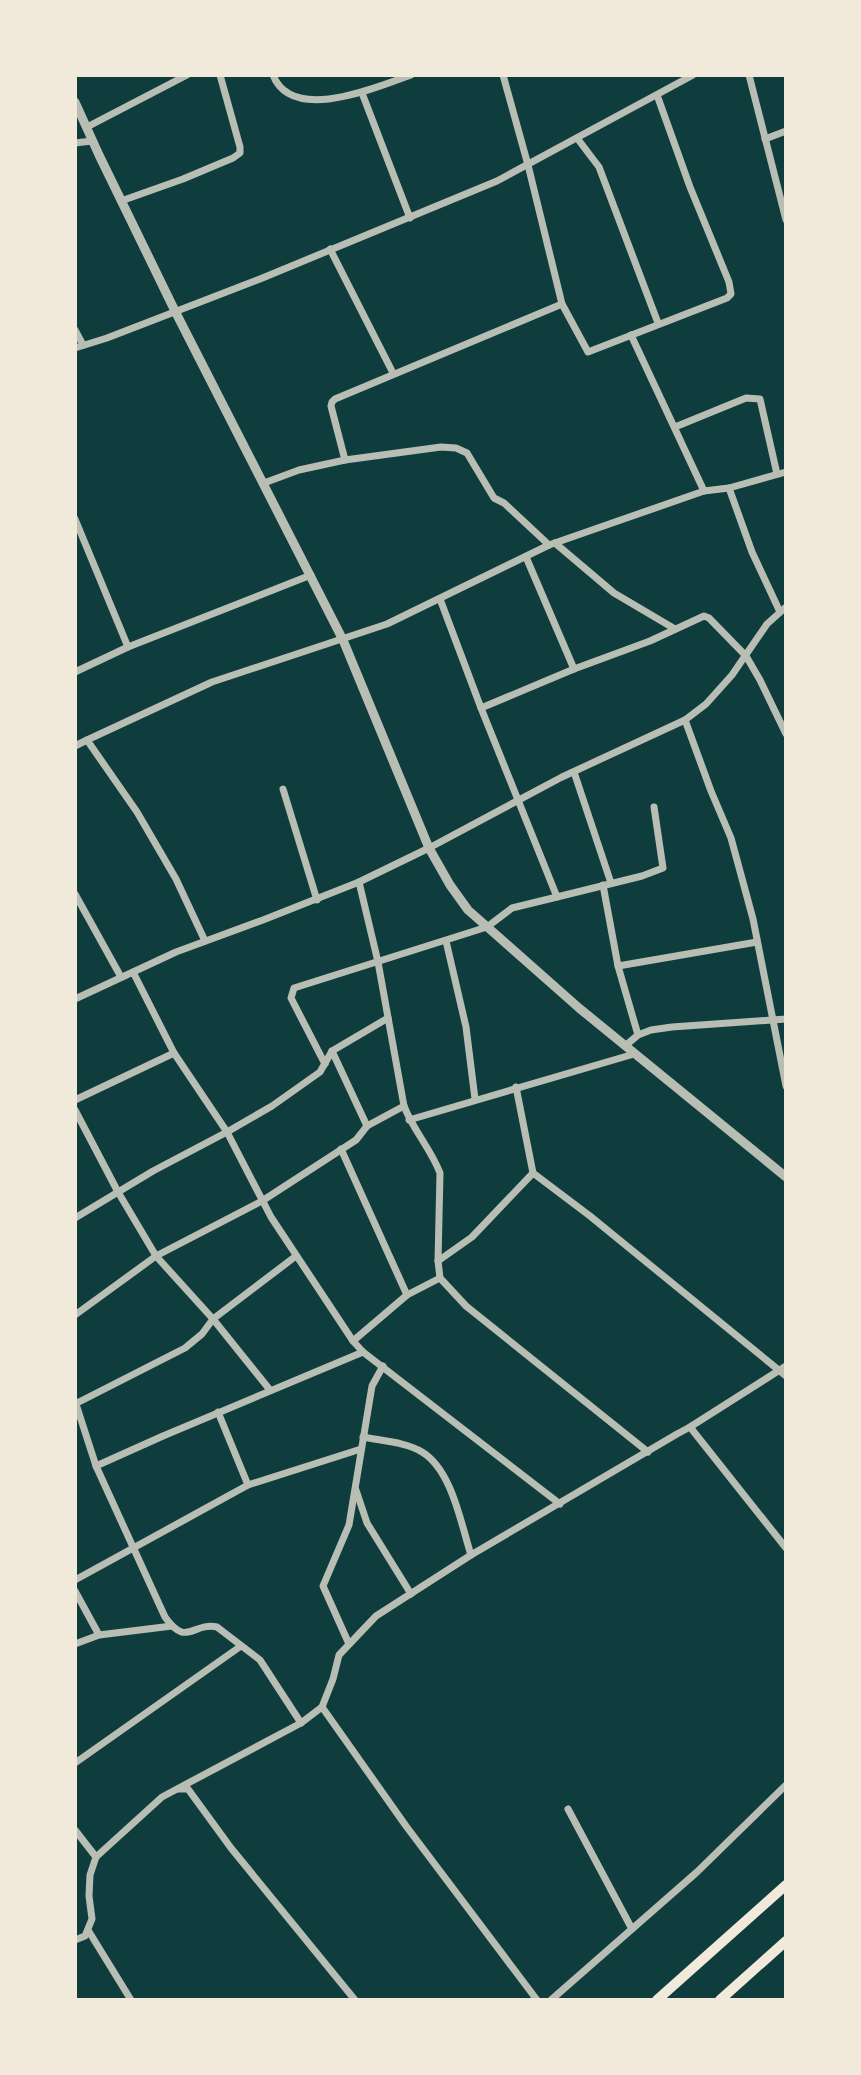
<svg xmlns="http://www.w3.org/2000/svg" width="861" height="2075" font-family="'PT Sans',sans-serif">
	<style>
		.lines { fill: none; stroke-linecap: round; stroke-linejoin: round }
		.minor { stroke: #b8beb3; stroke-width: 7 }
		.tertiary { stroke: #b8beb3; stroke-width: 9 }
		.primary { stroke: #f1e9da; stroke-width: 10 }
	</style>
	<rect width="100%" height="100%" fill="#0f3d3e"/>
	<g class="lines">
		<g class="minor">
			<path d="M273,75C292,124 377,87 411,75"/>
			<path d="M503,75L528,165L562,304L588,352L727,298L731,294L729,282L690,187L657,95"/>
			<path d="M749,75L786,220"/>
			<path d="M362,93L410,218"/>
			<path d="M87,127L187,75"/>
			<path d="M577,138L599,167L658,323"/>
			<path d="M765,139L786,131"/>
			<path d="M75,143L92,141"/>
			<path d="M121,201L183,179L233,158L240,153V147L220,75"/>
			<path d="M330,249L393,373"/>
			<path d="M75,330L83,345"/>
			<path d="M631,335L704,491"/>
			<path d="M75,348L107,338L260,279L497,181L693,75"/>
			<path d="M675,427L746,398L760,399L777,474"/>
			<path d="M345,460L331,406L332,402L335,399L562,304"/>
			<path d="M264,483L299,470L345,460L441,447L456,448L467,453L494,498L504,503L549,545"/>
			<path d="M729,488L752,552L780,612"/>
			<path d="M75,519L128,647"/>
			<path d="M555,543L614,593L675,629"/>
			<path d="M526,557L574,669"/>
			<path d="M440,599L481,708L557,897L642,876L663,868L654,807"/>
			<path d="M75,672L128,647L311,575"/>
			<path d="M481,708L574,669L650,641L704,616L709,618L746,656L760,680L786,734"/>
			<path d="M685,720L711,791L731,838L753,919L786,1086"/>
			<path d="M87,740L212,682L387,624L549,545L704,491L729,488L786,472"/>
			<path d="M75,746L87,740L137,812L176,879L205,941"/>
			<path d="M574,772L611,883"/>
			<path d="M283,789L317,900"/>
			<path d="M359,882L378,962L404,1106C413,1130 431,1149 440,1173L438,1261L440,1278L466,1306L648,1452"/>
			<path d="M603,885L618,966L638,1035"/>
			<path d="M75,894L121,977"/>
			<path d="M446,941L466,1027L475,1099"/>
			<path d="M618,966L757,942"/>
			<path d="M133,972L174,1053L227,1132L271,1217L353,1341L363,1352L560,1504"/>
			<path d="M75,999L176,952L263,920L359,882L429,848L562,777L685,720L706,704L732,675L767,624L786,607"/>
			<path d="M625,1046L638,1035L651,1030L672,1027L786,1019"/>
			<path d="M332,1051L367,1126"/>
			<path d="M325,1064L291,998L294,988L487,927L512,908L557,897"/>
			<path d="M516,1087L533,1173L590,1216L786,1376"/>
			<path d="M75,1100L174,1053"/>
			<path d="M75,1110L118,1192L156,1256L213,1319L270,1390"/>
			<path d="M409,1120L634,1054"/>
			<path d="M341,1149L407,1295"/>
			<path d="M75,1218L153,1171L227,1132L272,1106L320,1072L332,1051L388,1018"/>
			<path d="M438,1261L472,1237L533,1173"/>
			<path d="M75,1315L156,1256L262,1201L356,1140L367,1126L404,1106"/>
			<path d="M353,1341L407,1295L440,1278"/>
			<path d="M75,1401L96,1466L165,1617C187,1648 192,1622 217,1627L260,1660L301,1723"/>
			<path d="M75,1404L185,1348L202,1334L213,1319L296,1256"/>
			<path d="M218,1412L248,1485L361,1449"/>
			<path d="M690,1427L786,1366"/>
			<path d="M363,1437C382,1441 406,1442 422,1452C452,1470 461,1524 471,1555"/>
			<path d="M96,1466L163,1436L363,1352"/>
			<path d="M356,1490L367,1523L411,1594"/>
			<path d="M75,1580L248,1485"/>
			<path d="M75,1591L99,1635L75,1644"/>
			<path d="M99,1635L172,1626"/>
			<path d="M349,1644L323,1586L349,1525L372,1386L383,1366"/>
			<path d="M322,1707L406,1826L537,2000"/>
			<path d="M75,1763L241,1646"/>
			<path d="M178,1789H188L231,1848L355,2000"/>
			<path d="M568,1809L632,1929"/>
			<path d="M75,1830L96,1857"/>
			<path d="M88,1930L131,2000"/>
			<path d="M75,1940L85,1936L92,1919L89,1896L90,1875L96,1857L162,1797L301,1723L322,1707L333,1679L339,1655L376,1616L471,1555L677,1434L690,1427L786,1548"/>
			<path d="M551,2000L697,1872L786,1785"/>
		</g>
		<path class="tertiary" d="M75,102L99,155L175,311L343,640L429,848L450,885L468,910L579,1008L786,1177"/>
		<g class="primary">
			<path d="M657,2000L786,1885"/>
			<path d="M720,2000L786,1941"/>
		</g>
	</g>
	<rect width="861" height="2075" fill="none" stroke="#f1e9da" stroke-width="154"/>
</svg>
